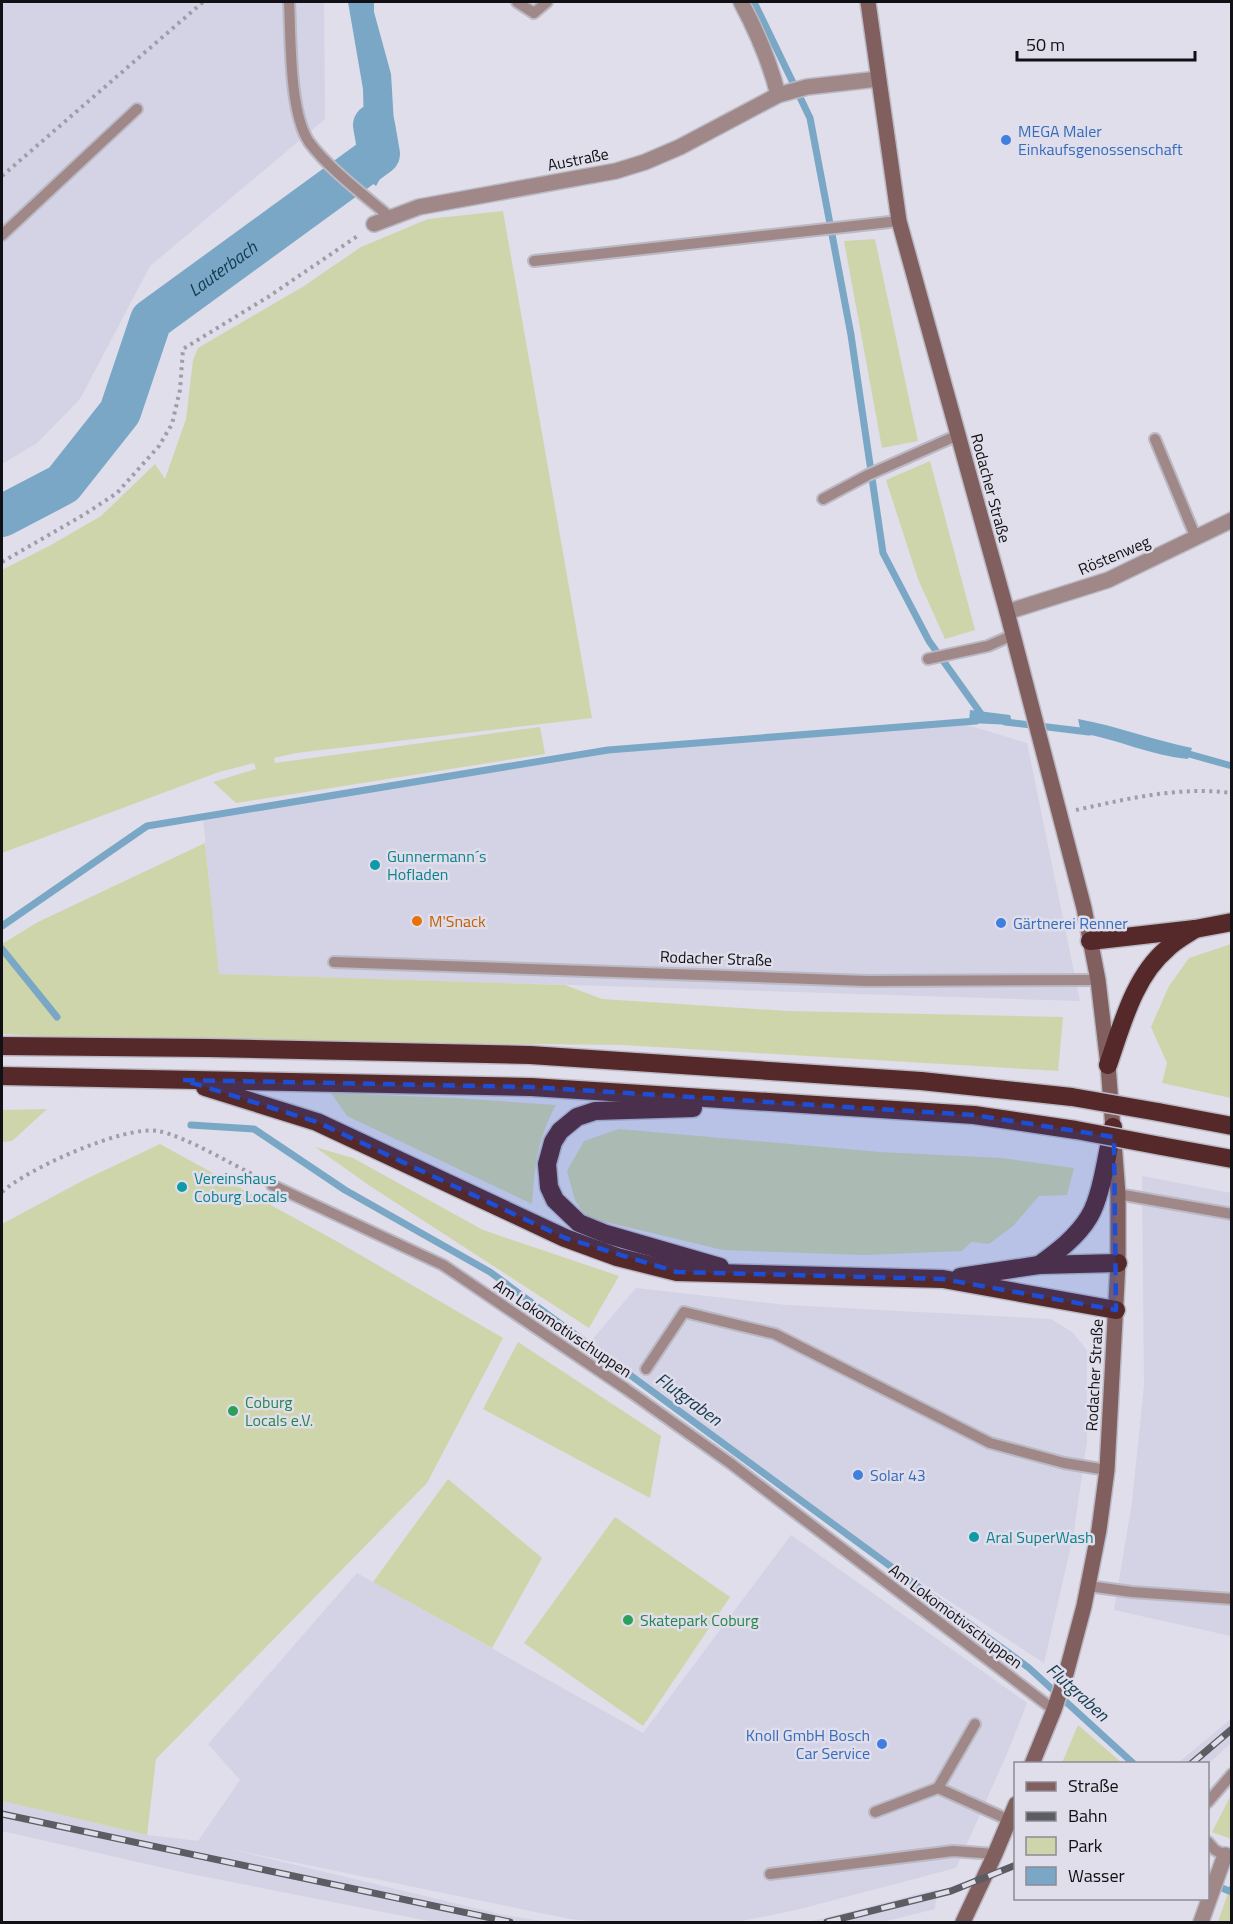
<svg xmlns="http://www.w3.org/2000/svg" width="1233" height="1924" font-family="'Titillium Web',sans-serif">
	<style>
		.built { fill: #d4d2e5 }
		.green { fill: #cfd5ab }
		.water { fill: #79a7c5 }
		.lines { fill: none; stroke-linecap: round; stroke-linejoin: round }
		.stream { stroke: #79a7c5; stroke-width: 7 }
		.river { stroke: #79a7c5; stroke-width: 42 }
		.lane-casing { stroke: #bab9c4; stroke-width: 14 }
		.street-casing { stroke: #bab9c4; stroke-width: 18 }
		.secondary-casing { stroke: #bab9c4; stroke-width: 18 }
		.highway-casing { stroke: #bab9c4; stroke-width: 21 }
		.path { stroke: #9f9ea8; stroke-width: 4; stroke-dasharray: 3 4.5; stroke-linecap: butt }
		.lane { stroke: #a18888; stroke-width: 10 }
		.street { stroke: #a18888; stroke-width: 15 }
		.secondary { stroke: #815f5f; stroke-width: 15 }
		.highway { stroke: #55282a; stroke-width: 18 }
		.rail-casing { stroke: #5c5c63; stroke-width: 7 }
		.rail { stroke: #dfdeea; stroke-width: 4.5; stroke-dasharray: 14; stroke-linecap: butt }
		.highway-bridge-casing { stroke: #bab9c4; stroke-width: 21; stroke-linecap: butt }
		.highway-bridge { stroke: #55282a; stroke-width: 18 }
		.marked { fill: #1d4ed8; fill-opacity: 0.2; stroke: #1d4ed8; stroke-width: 4.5; stroke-dasharray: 12 8; stroke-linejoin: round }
		.shop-dot { fill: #3f7fe0; stroke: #dfdeea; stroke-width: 2 }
		.culture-dot { fill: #0f9aa8; stroke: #dfdeea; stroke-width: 2 }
		.food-dot { fill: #e8710a; stroke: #dfdeea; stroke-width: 2 }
		.leisure-dot { fill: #2e9e5b; stroke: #dfdeea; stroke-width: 2 }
		.labels { text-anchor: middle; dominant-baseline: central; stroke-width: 5; stroke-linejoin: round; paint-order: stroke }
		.shop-label { font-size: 16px; fill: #366cbe; stroke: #dfdeea; text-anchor: start }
		.street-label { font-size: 16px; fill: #111115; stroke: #dfdeea }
		.culture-label { font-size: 16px; fill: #0d838f; stroke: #dfdeea; text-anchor: start }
		.food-label { font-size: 16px; fill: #c56008; stroke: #dfdeea; text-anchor: start }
		.leisure-label { font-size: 16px; fill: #27864d; stroke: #dfdeea; text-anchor: start }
		.water-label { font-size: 18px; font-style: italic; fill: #143a50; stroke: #dfdeea }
	</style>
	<rect width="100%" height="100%" fill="#dfdeea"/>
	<g class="built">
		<path d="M2,2H324L325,119L150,266L80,399L37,443L2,464Z"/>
		<path d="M967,725L1027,743L1080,1001L218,974L203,817L608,750Z"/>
		<path d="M1142,1176L1231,1193V1636L1114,1610L1132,1502L1144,1386Z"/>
		<path d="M636,1288L787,1305L1051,1319L1072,1332L1087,1350V1441L1073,1537L1044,1663L879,1555L591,1341Z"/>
		<path d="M791,1535L1027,1703L1007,1754L956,1868L796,1910L742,1921L604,1922L570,1919L225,1848L504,1915L548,1922H434L186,1873L2,1831V1801L147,1835L198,1841L240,1780L208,1744L357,1573L643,1733Z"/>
		<path d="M1231,1719V1743L1208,1764L1178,1763Z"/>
		<path d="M937,1889L935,1909L882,1922H800L812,1921Z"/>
	</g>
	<g class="green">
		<path d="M503,211L592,718L296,753L274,758L275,763L540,727L545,754L236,803L213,782L256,769L254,763L219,772L2,853V570L51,545L101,516L155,464L165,479L186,419L193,360L198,348L304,286L361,247L428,219Z"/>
		<path d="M875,239L918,441L882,448L844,241Z"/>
		<path d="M930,461L975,630L945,639L918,579L886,480Z"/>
		<path d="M205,843L219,974L565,985L602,999L788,1011L1063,1017L1058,1071L623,1045L116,1040L2,1034V944L38,922Z"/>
		<path d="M1231,944V1098L1162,1083L1167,1063L1151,1027L1169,986L1189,958Z"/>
		<path d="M331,1093L456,1098L556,1105C537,1140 535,1165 532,1204L347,1116Z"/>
		<path d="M47,1109L12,1141L2,1142V1110Z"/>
		<path d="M619,1129L880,1152L1002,1158L1074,1168L1067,1195L1039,1196L1013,1226L989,1244L971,1242L962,1251L864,1255L723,1250L585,1217L575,1200L567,1171L584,1141Z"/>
		<path d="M160,1144L338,1242L503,1338L427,1483L156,1759L147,1835L2,1801V1224L82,1181Z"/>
		<path d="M315,1147L353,1158L483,1230L619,1276L589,1328L370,1186Z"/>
		<path d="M518,1342L661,1436L650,1498L483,1409Z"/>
		<path d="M448,1479L542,1558L492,1648L373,1582Z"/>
		<path d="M615,1517L730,1597L643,1726L524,1643Z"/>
		<path d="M1078,1725L1122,1763H1062Z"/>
		<path d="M1231,1795V1839L1212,1832Z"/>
		<path d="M1231,1884V1922H1218Z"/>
	</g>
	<g class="water">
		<path d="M348,2H374V12L391,74L394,124L393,155L376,186L353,168L364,127L363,89Z"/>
		<path d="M127,368L143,379L132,419L115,448L100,459L92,431L120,384Z"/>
		<path d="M970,710L1010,715L1013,725L969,723Z"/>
		<path d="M1078,719C1117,726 1153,740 1192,748L1188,759C1152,756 1117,739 1081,733Z"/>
	</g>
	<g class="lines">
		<g class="stream">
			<path d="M754,2L810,118L851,335L883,553L929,641L984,718"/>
			<path d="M1005,722L1089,732"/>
			<path d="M1182,752L1232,766"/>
			<path d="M2,926L147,826L608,750L976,721"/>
			<path d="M2,949L57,1017"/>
			<path d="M191,1125L254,1129L345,1190L490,1272L1029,1668L1134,1764"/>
			<path d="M1215,1885L1229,1891L1232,1889"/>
		</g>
		<path class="river" id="s1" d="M2,516L63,484L120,412L151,320L379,154L374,125"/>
		<defs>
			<g id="lane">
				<path d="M289,2C291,38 289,112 309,142C328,168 365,196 390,217"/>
				<path d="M517,2L534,13L547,2"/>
				<path d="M2,235L137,109"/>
				<path d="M534,261L899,221"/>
				<path d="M1155,439L1196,538"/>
				<path d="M823,499L868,475L958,435"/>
				<path d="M928,659L988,646L1013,635"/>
				<path d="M334,962L867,981L1098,980"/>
				<path d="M272,1185L443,1265L626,1389L730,1463L1054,1710"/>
				<path d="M1118,1194L1232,1214"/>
				<path d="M646,1369L684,1312L775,1334L990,1443L1064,1463L1107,1470"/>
				<path d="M1088,1586L1132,1592L1232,1599"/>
				<path d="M975,1724L938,1788L1009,1820"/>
				<path d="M1208,1802L1232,1774"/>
				<path d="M875,1812L938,1788"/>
				<path d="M1208,1842L1215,1850L1225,1855"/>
				<path d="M770,1874L953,1851L995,1854"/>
			</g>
			<g id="street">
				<path d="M741,2C757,32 770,62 778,95"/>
				<path d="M374,224L419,207L616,171L645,162L680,147L778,95L807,87L878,79"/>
				<path d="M1007,612L1108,580L1232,520"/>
				<path d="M1201,1922L1225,1855L1232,1857"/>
			</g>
			<g id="secondary">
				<path d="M868,2L899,221L1007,612L1084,908L1098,980L1108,1065L1118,1194V1263L1107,1470L1099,1530L1084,1606L1066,1674L1054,1710L1032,1764"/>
				<path d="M963,1922L995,1854L1016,1804"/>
			</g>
			<g id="highway">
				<path d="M1090,941L1195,929L1232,922"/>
				<path d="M2,1046L208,1048L530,1055L921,1081L1072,1097"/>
				<path d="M1108,1065C1122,1025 1134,976 1168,948C1176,940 1186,935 1195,929"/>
				<path d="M2,1076L531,1087L974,1115L1076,1130"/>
				<path d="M205,1087L317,1122L565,1238L617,1257L677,1272L943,1279L1116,1310"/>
				<path d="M693,1108L595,1111L577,1117L560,1131L553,1142L547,1164L549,1187L555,1200L579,1223L606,1234L720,1267"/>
				<path d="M1158,1112L1232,1126"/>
				<path d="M1161,1146L1232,1159"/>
				<path d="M1039,1265C1057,1252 1077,1237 1089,1217C1102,1196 1107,1152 1113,1127"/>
				<path d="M960,1277L1039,1265L1118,1263"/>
			</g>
		</defs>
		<use href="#lane" class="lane-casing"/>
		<use href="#street" class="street-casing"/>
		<use href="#secondary" class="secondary-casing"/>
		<use href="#highway" class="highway-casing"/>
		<g class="path">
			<path d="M2,176L203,2"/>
			<path d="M2,562L85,514L117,493L159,446L172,424L180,390L183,349L268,297L359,235"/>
			<path d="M1076,810C1127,799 1179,786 1232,793"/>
			<path d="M2,1192C27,1169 124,1125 158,1131C185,1136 231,1164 258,1177"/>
		</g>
		<use href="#lane" class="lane"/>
		<use href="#street" class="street"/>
		<use href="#secondary" class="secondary"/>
		<use href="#highway" class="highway"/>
		<defs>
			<g id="rail">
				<path d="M1191,1764L1232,1729"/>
				<path d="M2,1814L510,1922"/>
				<path d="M827,1922L951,1891L1016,1865"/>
			</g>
		</defs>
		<use href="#rail" class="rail-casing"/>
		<use href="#rail" class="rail"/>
		<defs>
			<g id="highway-bridge">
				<path d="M1072,1097L1158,1112"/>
				<path d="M1076,1130L1161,1146"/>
			</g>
		</defs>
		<use href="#highway-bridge" class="highway-bridge-casing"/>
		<use href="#highway-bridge" class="highway-bridge"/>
	</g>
	<path class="marked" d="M183,1080L531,1087L974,1115L1114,1137L1116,1310L943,1279L677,1272L565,1238L317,1122Z"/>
	<g class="shop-dot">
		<circle cx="1006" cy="140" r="6"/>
		<circle cx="1001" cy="923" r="6"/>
		<circle cx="858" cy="1475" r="6"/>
		<circle cx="882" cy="1744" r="6"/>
	</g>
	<g class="culture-dot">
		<circle cx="375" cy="865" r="6"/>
		<circle cx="182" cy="1187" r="6"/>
		<circle cx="974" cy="1537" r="6"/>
	</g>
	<circle class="food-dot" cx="417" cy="921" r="6"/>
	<g class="leisure-dot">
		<circle cx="233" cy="1411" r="6"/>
		<circle cx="628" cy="1620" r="6"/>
	</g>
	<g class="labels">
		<g class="shop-label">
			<text x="1018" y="131">MEGA Maler<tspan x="1018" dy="18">Einkaufsgenossenschaft</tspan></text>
			<text x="1013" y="923">Gärtnerei Renner</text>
			<text x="870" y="1475">Solar 43</text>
			<text x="870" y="1735" text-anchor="end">Knoll GmbH Bosch<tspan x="870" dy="18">Car Service</tspan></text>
		</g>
		<g class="street-label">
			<text transform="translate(578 159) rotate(-11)">Austraße</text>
			<text transform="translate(991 488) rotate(75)">Rodacher Straße</text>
			<text transform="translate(1114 555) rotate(-23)">Röstenweg</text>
			<text transform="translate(716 958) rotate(2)">Rodacher Straße</text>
			<text transform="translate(563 1328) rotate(34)">Am Lokomotivschuppen</text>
			<text transform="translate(1094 1375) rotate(-87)">Rodacher Straße</text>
			<text transform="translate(956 1616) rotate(37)">Am Lokomotivschuppen</text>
		</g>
		<g class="culture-label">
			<text x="387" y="856">Gunnermann´s<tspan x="387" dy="18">Hofladen</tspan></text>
			<text x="194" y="1178">Vereinshaus<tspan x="194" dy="18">Coburg Locals</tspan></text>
			<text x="986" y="1537">Aral SuperWash</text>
		</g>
		<g class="food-label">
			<text x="429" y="921">M'Snack</text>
		</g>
		<g class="leisure-label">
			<text x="245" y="1402">Coburg<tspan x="245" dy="18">Locals e.V.</tspan></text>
			<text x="640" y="1620">Skatepark Coburg</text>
		</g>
		<g class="water-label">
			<text stroke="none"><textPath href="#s1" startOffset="346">Lauterbach</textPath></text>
			<text transform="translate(689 1399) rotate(36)">Flutgraben</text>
			<text transform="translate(1078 1692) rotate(42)">Flutgraben</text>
		</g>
	</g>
	<rect width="1233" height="1924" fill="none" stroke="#111115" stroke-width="6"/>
	<rect x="1014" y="1762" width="195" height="138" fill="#dfdeea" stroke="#8d8c95" stroke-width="1.5"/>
	<rect x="1026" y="1782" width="30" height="9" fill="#815f5f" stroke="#8d8c95" stroke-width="1.5"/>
	<text x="1068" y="1792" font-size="18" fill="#111115">Straße</text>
	<rect x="1026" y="1812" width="30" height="9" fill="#5c5c63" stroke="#8d8c95" stroke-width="1.5"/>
	<text x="1068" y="1822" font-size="18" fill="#111115">Bahn</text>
	<rect x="1026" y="1837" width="30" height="18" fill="#cfd5ab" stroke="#8d8c95" stroke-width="1.5"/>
	<text x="1068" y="1852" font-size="18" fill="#111115">Park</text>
	<rect x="1026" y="1867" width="30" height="18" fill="#79a7c5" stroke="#8d8c95" stroke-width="1.5"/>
	<text x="1068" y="1882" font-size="18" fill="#111115">Wasser</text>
	<path d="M1017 51v9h178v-9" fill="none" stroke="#111115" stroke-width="3"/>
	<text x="1026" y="51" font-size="18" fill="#111115" stroke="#dfdeea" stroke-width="4.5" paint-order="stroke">50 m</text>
</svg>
